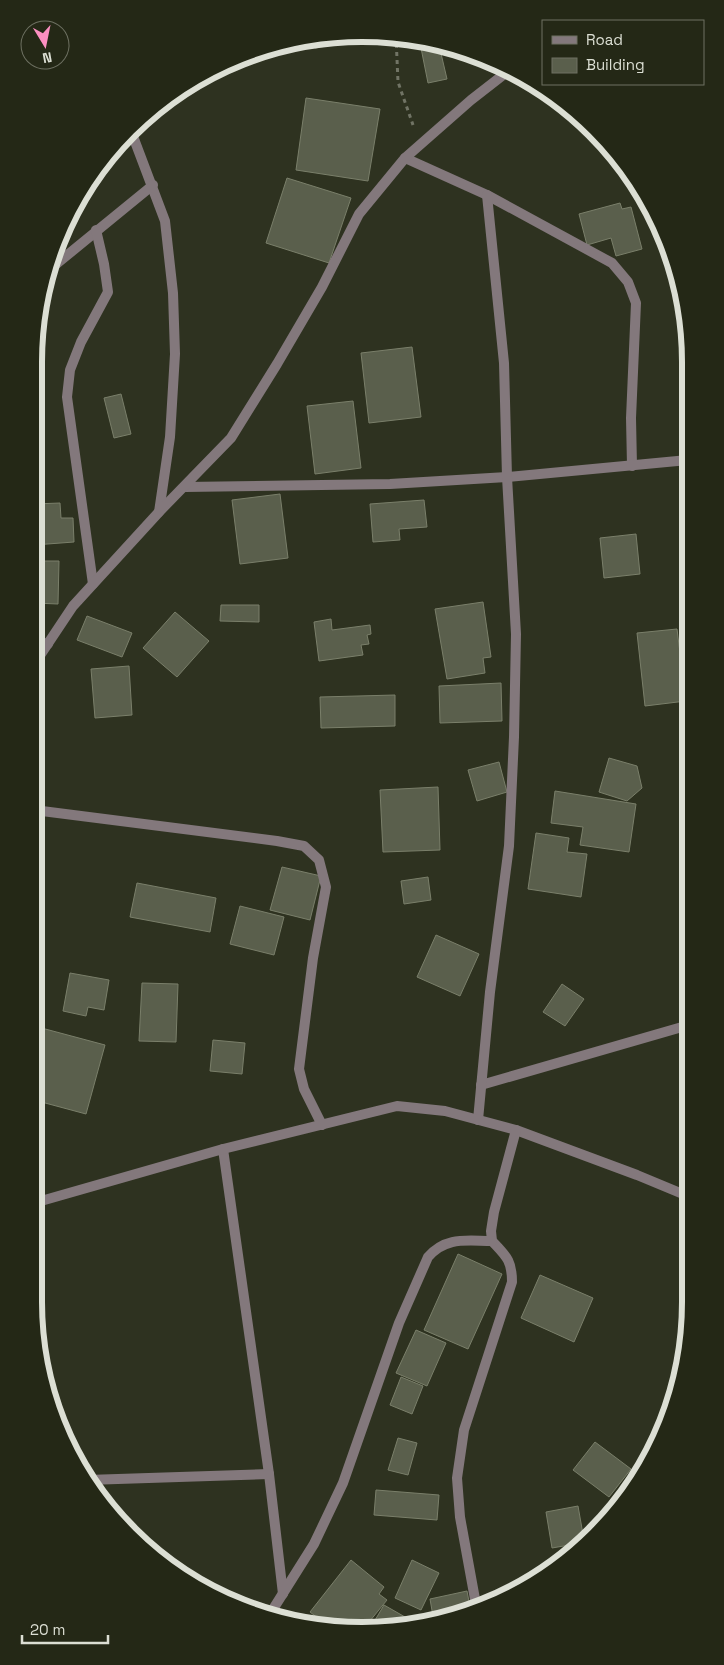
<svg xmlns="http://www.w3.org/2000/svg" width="724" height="1665" font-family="'Space Grotesk',sans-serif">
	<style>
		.building { fill: #5a5f4c; stroke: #7a7f6a }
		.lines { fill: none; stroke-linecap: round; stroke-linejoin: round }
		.path { stroke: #717465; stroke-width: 3; stroke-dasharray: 4 4; stroke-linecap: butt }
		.minor { stroke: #83787c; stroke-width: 10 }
		.rim { fill: none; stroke: #dcdfd4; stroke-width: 6 }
	</style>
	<rect width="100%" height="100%" fill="#2e3220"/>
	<g class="building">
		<path d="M341,34L354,35L355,41L315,48L314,39Z"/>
		<path d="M439,45L447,79L428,83L421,48Z"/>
		<path d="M306,98L380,109L368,181L296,170Z"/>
		<path d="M287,178L351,198L329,263L266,243Z"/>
		<path d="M620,203L622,209L631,207L642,249L616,256L611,238L587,245L579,214Z"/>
		<path d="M412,347L421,417L369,423L361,353Z"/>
		<path d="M121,394L131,434L114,438L104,398Z"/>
		<path d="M353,401L361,468L315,474L307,406Z"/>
		<path d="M280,494L288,558L240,564L232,500Z"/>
		<path d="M424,500L427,527L399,529L400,540L373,542L370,504Z"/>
		<path d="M60,503L61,518H73L74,542L34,545V504Z"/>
		<path d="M636,534L640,574L604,578L600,538Z"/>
		<path d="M34,561H59L58,604L34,603Z"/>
		<path d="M483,602L491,657L483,658L485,673L447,679L435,609Z"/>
		<path d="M221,605H259V622L220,621Z"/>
		<path d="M175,612L209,641L177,677L143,648Z"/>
		<path d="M87,616L132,633L122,657L77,640Z"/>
		<path d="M331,619L332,630L370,625L371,634L367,635L369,644L361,645L363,655L319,661L314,622Z"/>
		<path d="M677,629L686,701L645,706L637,633Z"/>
		<path d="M129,666L132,715L95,718L91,669Z"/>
		<path d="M501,683L502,721L440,723L439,686Z"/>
		<path d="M395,695V726L321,728L320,697Z"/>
		<path d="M609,758L637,766L642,788L627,801L599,792Z"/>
		<path d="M499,762L507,792L477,801L468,770Z"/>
		<path d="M438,787L440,850L383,852L380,790Z"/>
		<path d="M555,791L636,804L629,852L580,845L583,827L551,823Z"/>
		<path d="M536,833L569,838L567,852L587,854L581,897L528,889Z"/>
		<path d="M282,867L321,876L310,920L270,910Z"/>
		<path d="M428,877L431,900L404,904L401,881Z"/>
		<path d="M137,883L216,898L210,932L130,917Z"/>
		<path d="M240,906L284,917L274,955L230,944Z"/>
		<path d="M436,935L479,954L460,996L417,977Z"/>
		<path d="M70,973L109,980L104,1010L88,1007L86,1016L63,1011Z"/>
		<path d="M142,983L178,984L176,1042L139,1041Z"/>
		<path d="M562,984L584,999L565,1026L543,1012Z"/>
		<path d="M34,1026L105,1045L86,1114L34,1100Z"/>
		<path d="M213,1040L245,1043L242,1074L210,1071Z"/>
		<path d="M458,1254L502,1274L468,1349L424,1330Z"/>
		<path d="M540,1275L593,1298L574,1342L521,1318Z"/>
		<path d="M416,1330L446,1343L427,1386L396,1373Z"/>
		<path d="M401,1377L423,1386L412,1414L390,1405Z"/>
		<path d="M398,1438L417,1443L408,1475L388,1470Z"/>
		<path d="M595,1442L631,1469L609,1497L573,1470Z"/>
		<path d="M376,1490L439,1495L437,1520L374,1515Z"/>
		<path d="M578,1506L584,1540L581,1543L552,1548L546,1512Z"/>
		<path d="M351,1560L384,1587L379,1594L387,1600L365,1627H361L351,1619L344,1626H328L310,1612Z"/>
		<path d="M412,1560L439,1573L421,1610L395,1598Z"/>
		<path d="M467,1591L471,1612L434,1622L430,1599Z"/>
		<path d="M384,1605L419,1625L405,1628L371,1627Z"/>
	</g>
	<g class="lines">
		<path class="path" d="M396,36L398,82L413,125"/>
		<g class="minor">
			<path d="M131,131L165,221L173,293L175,354L170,437L159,512"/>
			<path d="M405,158L487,195L612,263L628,282L636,303L631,418L632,466"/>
			<path d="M49,270L153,185"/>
			<path d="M185,487L390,484L507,477L688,460"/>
			<path d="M93,584L67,397L70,370L81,342L108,292L104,264L96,230"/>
			<path d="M34,641L48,644"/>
			<path d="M34,672L37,660L73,606L159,512L231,438L277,364L322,287L359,214L405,158L471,100L507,72"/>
			<path d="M34,810L277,841L304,846L319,860L326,887L313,958L299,1069L304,1089L322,1125"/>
			<path d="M481,1085L689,1025"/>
			<path d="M478,1120L490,992L509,846L514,737L516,634L507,477L504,363L487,195"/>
			<path d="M223,1149L269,1474L283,1594"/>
			<path d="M34,1203L223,1149L397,1106L445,1111L516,1130L637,1175L690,1197"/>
			<path d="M87,1480L269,1474"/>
			<path d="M477,1610L460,1517L457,1478L464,1430L512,1282C512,1260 506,1256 492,1241L491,1231L494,1212L516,1130"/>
			<path d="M270,1614L314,1544L343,1483L399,1323L428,1257C446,1236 467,1241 492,1241"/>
		</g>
	</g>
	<path d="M0 0H724V1665H0ZM362 42H362A320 320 0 0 1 682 362V1302A320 320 0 0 1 362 1622H362A320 320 0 0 1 42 1302V362A320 320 0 0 1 362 42Z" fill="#242816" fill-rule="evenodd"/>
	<path class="rim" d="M362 42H362A320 320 0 0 1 682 362V1302A320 320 0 0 1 362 1622H362A320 320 0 0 1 42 1302V362A320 320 0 0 1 362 42Z"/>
	<rect x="542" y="20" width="162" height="65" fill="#242816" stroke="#6e7162"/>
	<rect x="552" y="36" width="25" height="8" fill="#83787c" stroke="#6e7162"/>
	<text x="586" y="45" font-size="15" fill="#dcdfd4">Road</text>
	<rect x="552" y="58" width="25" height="15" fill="#5a5f4c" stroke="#6e7162"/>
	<text x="586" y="70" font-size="15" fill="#dcdfd4">Building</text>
	<g transform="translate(45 45) rotate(170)"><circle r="24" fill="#242816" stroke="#6e7162"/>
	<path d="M0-4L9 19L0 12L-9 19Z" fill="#fc8fc1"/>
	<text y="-8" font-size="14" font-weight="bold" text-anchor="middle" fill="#dcdfd4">N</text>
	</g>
	<path d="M22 1635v8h86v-8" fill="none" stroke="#dcdfd4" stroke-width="2.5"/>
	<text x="30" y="1635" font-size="15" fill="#dcdfd4" stroke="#242816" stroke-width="4" paint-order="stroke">20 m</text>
</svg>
